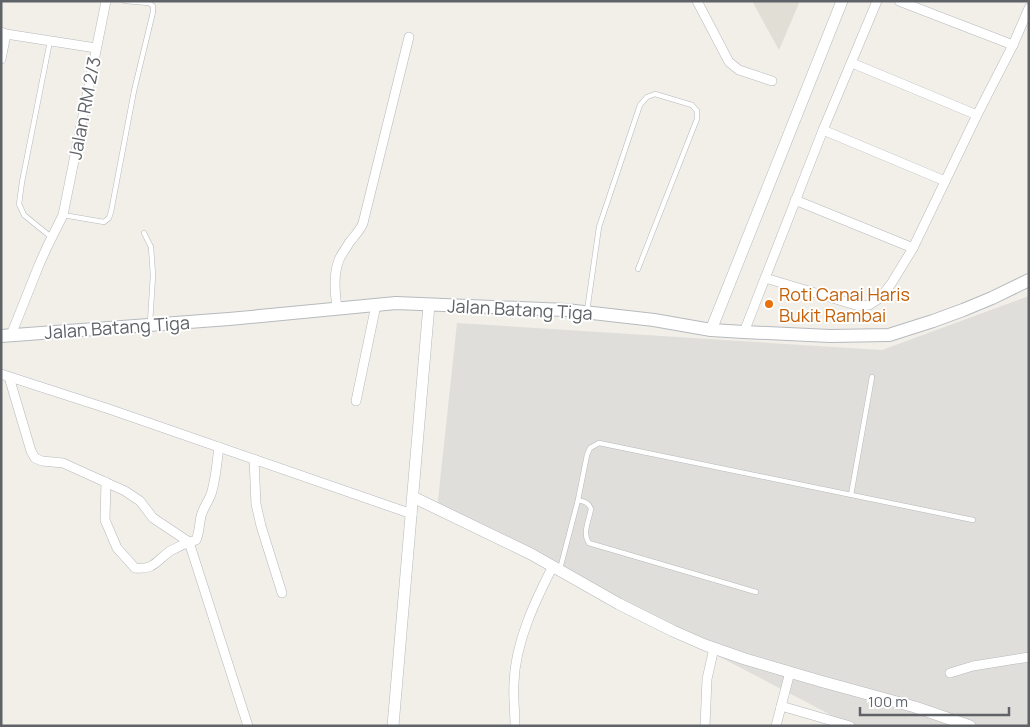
<svg xmlns="http://www.w3.org/2000/svg" width="1030" height="727" font-family="Manrope,sans-serif">
	<style>
		.industrial { fill: #e0deda }
		.education { fill: #e1ded6 }
		.lines { fill: none; stroke-linecap: round; stroke-linejoin: round }
		.service-casing { stroke: #b5b8bc; stroke-width: 5.5 }
		.minor-casing { stroke: #b5b8bc; stroke-width: 10 }
		.tertiary-casing { stroke: #b5b8bc; stroke-width: 12 }
		.secondary-casing { stroke: #b6babf; stroke-width: 14 }
		.service { stroke: #fff; stroke-width: 4.5 }
		.minor { stroke: #fff; stroke-width: 9 }
		.tertiary { stroke: #fff; stroke-width: 11 }
		.secondary { stroke: #fff; stroke-width: 12 }
		.food-dot { fill: #e8710a; stroke: #fff; stroke-width: 2 }
		.labels { text-anchor: middle; dominant-baseline: central; stroke-width: 4; stroke-linejoin: round; paint-order: stroke }
		.street-label { font-size: 18px; fill: #5f6368; stroke: #fff }
		.food-label { font-size: 18px; fill: #c56008; stroke: #fff; text-anchor: start }
	</style>
	<rect width="100%" height="100%" fill="#f1efe8"/>
	<path class="industrial" d="M1029,296V726H852L437,509L457,323L882,350Z"/>
	<path class="education" d="M752,1H800L779,50Z"/>
	<g class="lines">
		<defs>
			<g id="service">
				<path d="M50,41L22,182L19,204L24,215L51,237"/>
				<path d="M63,215L104,222L109,218L111,212L134,91L153,12V6L149,3L125,1"/>
				<path d="M144,233L151,247L153,275L150,323"/>
				<path d="M587,311L599,227L640,105L647,97L655,94L692,105L697,111V119L638,269"/>
				<path d="M851,495L872,377"/>
				<path d="M578,500C584,502 589,502 591,509C589,520 582,534 589,543L756,592"/>
				<path d="M560,569L578,500L587,455L590,448L599,443L973,520"/>
			</g>
			<g id="minor">
				<path d="M697,1L729,62L739,70L772,81"/>
				<path d="M899,1L1013,45"/>
				<path d="M1,32L6,34L96,48"/>
				<path d="M1,59L6,34"/>
				<path d="M852,63L977,115"/>
				<path d="M823,130L945,181"/>
				<path d="M795,200L913,248"/>
				<path d="M765,278L859,306L869,305L880,298L891,284L913,248L977,115L1013,45L1029,8"/>
				<path d="M337,308C335,292 333,275 339,260C341,254 346,249 349,243C354,236 360,231 363,223L409,37"/>
				<path d="M744,332L823,130L877,1"/>
				<path d="M11,335L39,265L47,247L63,215L106,1"/>
				<path d="M1,374L109,409L412,514"/>
				<path d="M9,377L31,451L35,458L42,461L63,463L125,491L140,501L153,518L189,542L248,726"/>
				<path d="M356,401L376,305"/>
				<path d="M254,459L256,504L261,526L282,593"/>
				<path d="M106,482L105,520L117,548L135,568C154,570 156,561 170,551C179,546 186,543 196,540C200,532 199,521 202,513C205,505 210,499 212,491C216,477 217,461 219,447"/>
				<path d="M950,673L973,666L1029,657"/>
				<path d="M781,706L850,726"/>
				<path d="M515,726C515,712 513,697 514,683C515,643 535,601 553,566"/>
				<path d="M705,726L707,679L714,648"/>
				<path d="M776,726L790,672"/>
			</g>
			<g id="tertiary">
				<path d="M711,330L842,1"/>
				<path d="M413,497L531,554L619,604L673,631L705,645L745,659L820,681L915,707L970,726"/>
				<path d="M393,726L429,305"/>
			</g>
			<path id="secondary" d="M1,336L229,319L396,303L566,310L654,320L711,330L744,332L830,336L889,335L933,321L963,310L992,298L1029,280"/>
		</defs>
		<use href="#service" class="service-casing"/>
		<use href="#minor" class="minor-casing"/>
		<use href="#tertiary" class="tertiary-casing"/>
		<use href="#secondary" class="secondary-casing"/>
		<use href="#service" class="service"/>
		<use href="#minor" class="minor"/>
		<use href="#tertiary" class="tertiary"/>
		<use href="#secondary" class="secondary"/>
	</g>
	<circle class="food-dot" cx="769" cy="304" r="5"/>
	<g class="labels">
		<g class="street-label">
			<text transform="translate(84 108) rotate(-79)">Jalan RM 2/3</text>
			<text transform="translate(520 309) rotate(3)">Jalan Batang Tiga</text>
			<text transform="translate(117 327) rotate(-4)">Jalan Batang Tiga</text>
		</g>
		<g class="food-label">
			<text x="779" y="294">Roti Canai Haris<tspan x="779" dy="21">Bukit Rambai</tspan></text>
		</g>
	</g>
	<rect width="1030" height="727" fill="none" stroke="#5f6368" stroke-width="5"/>
	<path d="M860 707v8h149v-8" fill="none" stroke="#5f6368" stroke-width="2.5"/>
	<text x="868" y="707" font-size="15" fill="#5f6368" stroke="#ffffff" stroke-width="4" paint-order="stroke">100 m</text>
</svg>
